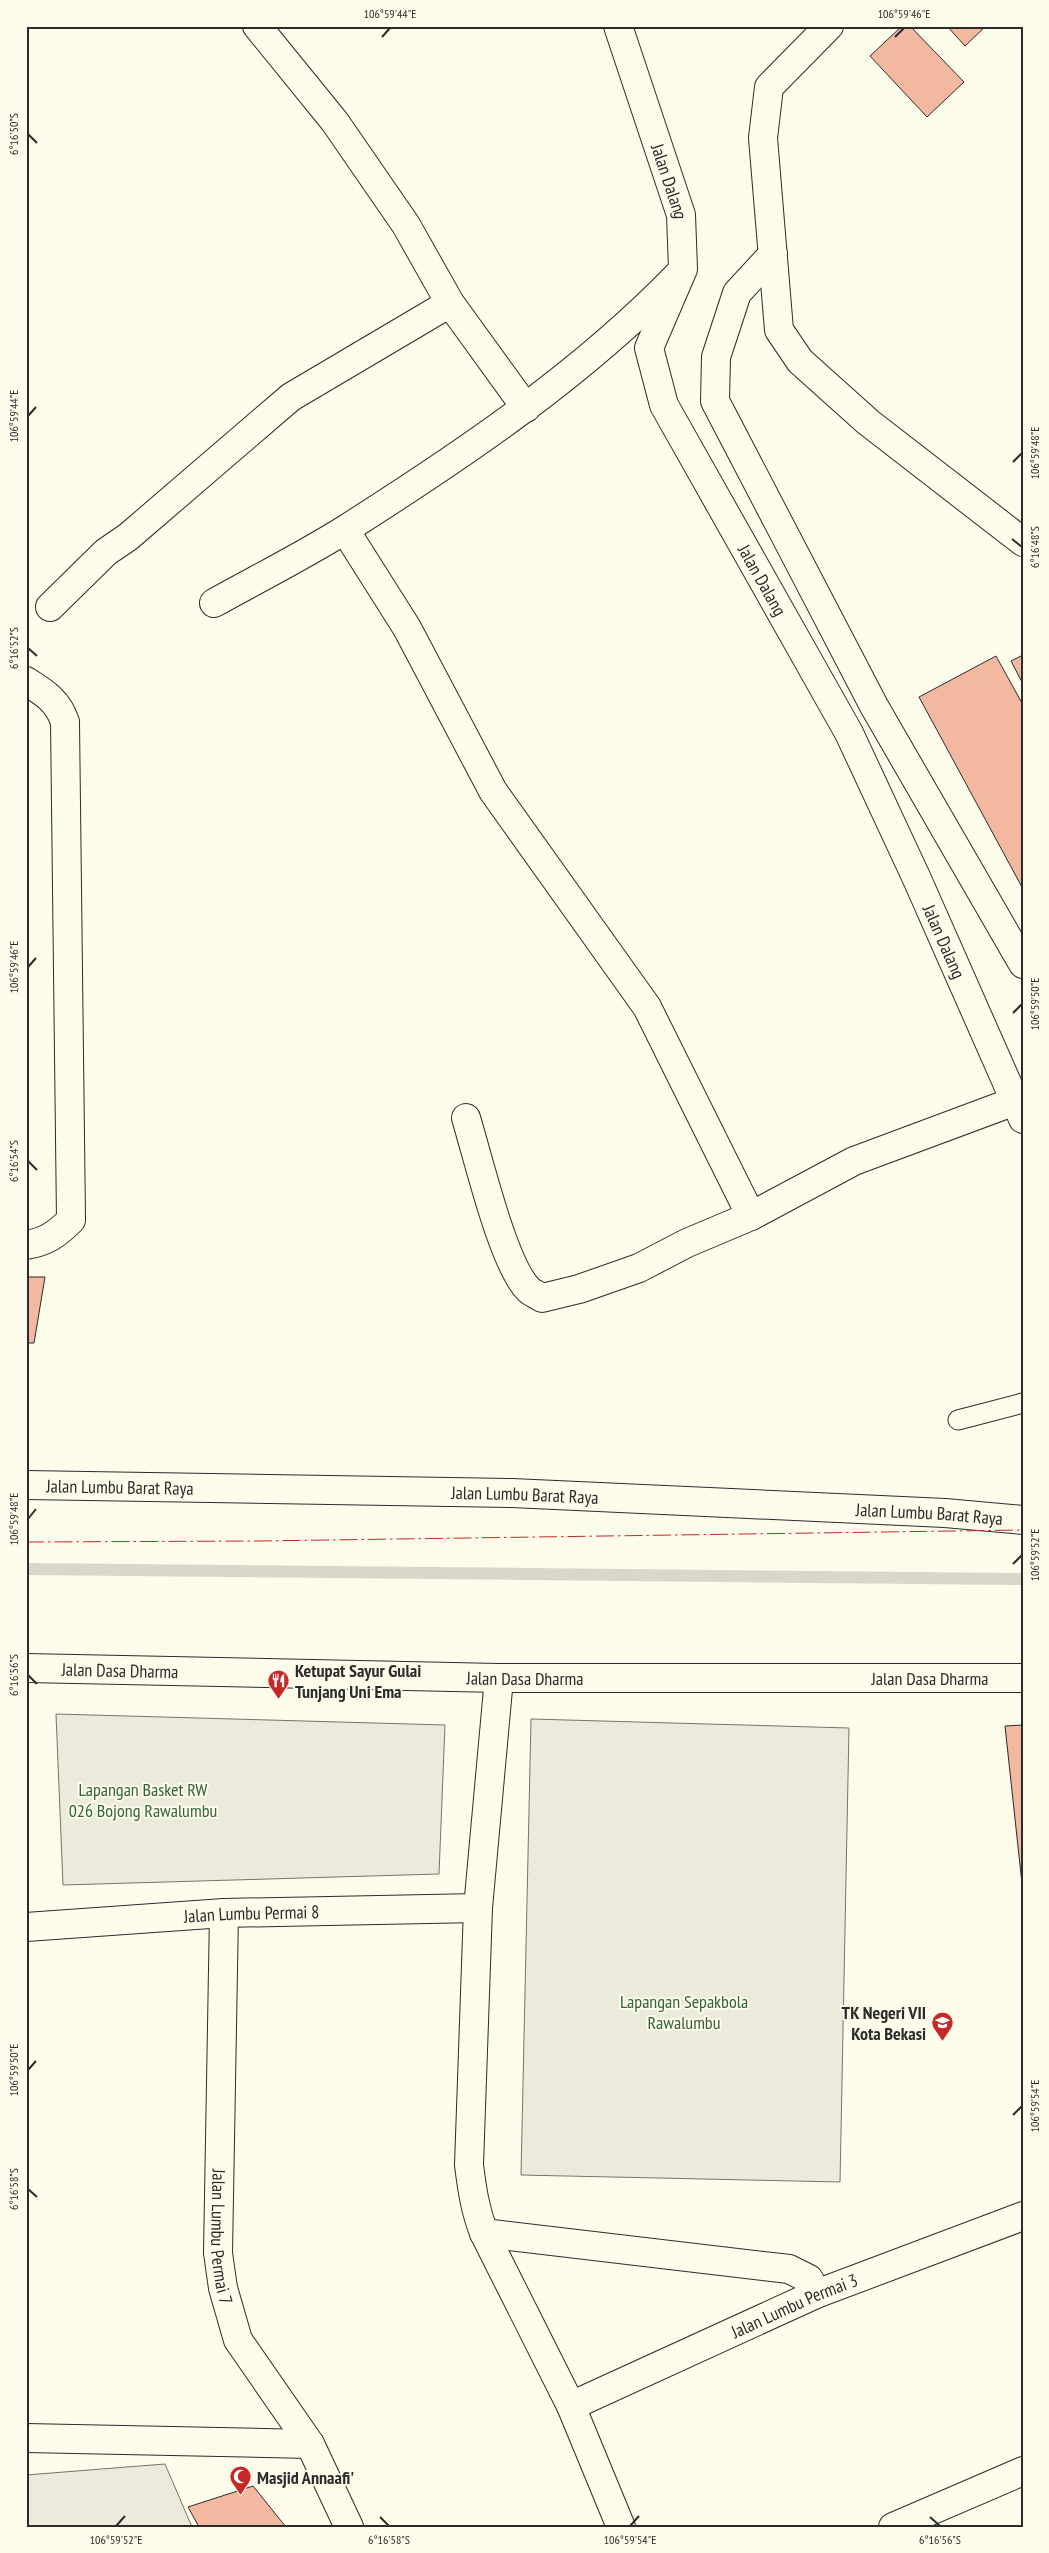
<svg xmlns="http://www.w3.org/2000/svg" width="1049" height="2553" font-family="'PT Sans Narrow',sans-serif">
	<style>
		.green { fill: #ecebdb; stroke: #74746e }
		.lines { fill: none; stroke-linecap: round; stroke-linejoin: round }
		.stream { stroke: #d8d7c9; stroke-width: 12 }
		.building { fill: #f2b8a0; stroke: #2b2b2b }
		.lane-casing { stroke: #2b2b2b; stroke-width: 21 }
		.street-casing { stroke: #2b2b2b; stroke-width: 30 }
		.secondary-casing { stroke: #2b2b2b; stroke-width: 30 }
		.lane { stroke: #fdfbea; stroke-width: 19 }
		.street { stroke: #fdfbea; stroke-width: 28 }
		.secondary { stroke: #fdfbea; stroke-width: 28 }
		.power { stroke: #c62828; stroke-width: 1; stroke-dasharray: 18 4 2.5 4; stroke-linecap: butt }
		.ticks { fill: none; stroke: #2b2b2b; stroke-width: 2 }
		.labels { text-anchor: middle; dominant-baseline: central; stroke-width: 4; stroke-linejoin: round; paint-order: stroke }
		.street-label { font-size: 18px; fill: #2b2b2b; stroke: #fdfbea }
		.poi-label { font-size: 18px; font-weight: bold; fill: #2b2b2b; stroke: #fdfbea; text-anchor: start }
		.park-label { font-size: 18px; fill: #34623c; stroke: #fdfbea }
		.neatline { fill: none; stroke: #2b2b2b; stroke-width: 2 }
		.ticks-label { font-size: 12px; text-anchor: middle; fill: #2b2b2b }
	</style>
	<rect width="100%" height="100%" fill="#fdfbea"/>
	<g class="green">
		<path d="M56,1714L445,1725L439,1874L63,1885Z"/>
		<path d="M531,1719L849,1728L840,2182L521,2175Z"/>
		<path d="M165,2464L192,2527H26V2475Z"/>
	</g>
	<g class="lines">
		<path class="stream" d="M26,1569L1023,1579"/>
	</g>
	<g class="building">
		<path d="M902,26H910L964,82L927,117L870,56Z"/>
		<path d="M947,26H986L965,46Z"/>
		<path d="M1023,655V684L1011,661Z"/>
		<path d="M996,656L1023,705V889L919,697Z"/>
		<path d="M26,1277H45L34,1343H26Z"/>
		<path d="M1023,1725V1893L1005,1726Z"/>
		<path d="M253,2486L286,2527H199L188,2507Z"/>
	</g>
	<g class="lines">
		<defs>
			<path id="lane" d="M958,1420L1023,1403"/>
			<g id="street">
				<path d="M257,26L335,122L406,225L450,303L526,408"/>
				<path d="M829,26L769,87L763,138L779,330L800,361L868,422L1023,542"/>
				<path d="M773,254L737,293L716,357L715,401L874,706L1023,964"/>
				<path d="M345,530L407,628L493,791L647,1007L751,1216"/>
				<path d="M214,603C257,579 303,556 346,529C464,454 583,374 681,272"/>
				<path d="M50,607L106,552L128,537L291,397L450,303"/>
				<path d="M26,681C45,693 58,701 65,722L71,1220C57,1234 46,1242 26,1245"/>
				<path d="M466,1118C478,1157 503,1265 529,1290C532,1293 538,1295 542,1298L579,1289L639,1268L687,1243L751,1216L854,1161L1015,1101"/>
				<path d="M499,1678L478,1908L469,2165C472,2189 475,2210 484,2233L571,2406L621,2527"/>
				<path id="s1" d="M224,1913L218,2253L223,2288L238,2340L310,2444L349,2527"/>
				<path id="s2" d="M26,1927L224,1913L478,1908"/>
				<path d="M484,2233L789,2269L809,2279L816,2294"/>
				<path id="s3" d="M571,2406L816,2294L1023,2216"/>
				<path d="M26,2438L310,2444"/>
				<path d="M893,2527L1023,2471"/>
			</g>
			<g id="secondary">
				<path id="s4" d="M618,26L681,215L683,269L649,348L664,405L849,733L917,879L1023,1119"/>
				<path id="s5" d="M26,1485L512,1493L945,1513L1023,1520"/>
				<path id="s6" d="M26,1668L499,1678H1023"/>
			</g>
		</defs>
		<use href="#lane" class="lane-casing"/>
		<use href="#street" class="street-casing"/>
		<use href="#secondary" class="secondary-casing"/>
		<use href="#lane" class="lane"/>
		<use href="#street" class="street"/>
		<use href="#secondary" class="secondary"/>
		<path class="power" d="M26,1542L258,1541L1023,1530"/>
	</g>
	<path class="ticks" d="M382,37L390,28M895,37L904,28M28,134L37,143M28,416L36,407M1013,462L1022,453M1012,539L1022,547M28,648L37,656M28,967L36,958M1013,1013L1022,1004M28,1161L37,1170M28,1519L36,1509M1013,1564L1022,1555M28,1675L37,1684M28,2070L36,2061M1013,2115L1022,2106M28,2189L37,2197M380,2517L389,2526M930,2517L940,2526M116,2526L125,2516M630,2526L639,2516"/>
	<defs>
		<symbol id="restaurant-pin" viewBox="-11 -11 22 30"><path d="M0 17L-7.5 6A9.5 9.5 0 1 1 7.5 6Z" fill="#c62828" stroke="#fdfbea"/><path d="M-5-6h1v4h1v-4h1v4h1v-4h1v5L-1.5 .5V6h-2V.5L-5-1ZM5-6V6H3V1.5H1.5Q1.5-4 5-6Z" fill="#fff"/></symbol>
		<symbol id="school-pin" viewBox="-11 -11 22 30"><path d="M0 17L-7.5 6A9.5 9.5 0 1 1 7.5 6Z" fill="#c62828" stroke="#fdfbea"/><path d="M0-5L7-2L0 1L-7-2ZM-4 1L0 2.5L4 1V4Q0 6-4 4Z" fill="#fff"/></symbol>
		<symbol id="mosque-pin" viewBox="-11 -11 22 30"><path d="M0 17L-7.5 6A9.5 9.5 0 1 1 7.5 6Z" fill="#c62828" stroke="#fdfbea"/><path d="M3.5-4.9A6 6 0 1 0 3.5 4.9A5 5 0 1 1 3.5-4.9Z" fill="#fff"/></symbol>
	</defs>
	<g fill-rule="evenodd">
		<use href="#restaurant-pin" x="266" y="1668" width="25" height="34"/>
		<use href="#school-pin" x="930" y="2010" width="25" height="34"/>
		<use href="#mosque-pin" x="228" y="2464" width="25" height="34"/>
	</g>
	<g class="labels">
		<g class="street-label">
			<text stroke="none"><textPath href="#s4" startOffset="164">Jalan Dalang</textPath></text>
			<text stroke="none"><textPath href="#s4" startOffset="599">Jalan Dalang</textPath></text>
			<text stroke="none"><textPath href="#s4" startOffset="1004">Jalan Dalang</textPath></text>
			<text stroke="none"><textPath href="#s5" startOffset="94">Jalan Lumbu Barat Raya</textPath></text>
			<text stroke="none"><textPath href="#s5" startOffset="499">Jalan Lumbu Barat Raya</textPath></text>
			<text stroke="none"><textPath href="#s5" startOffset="904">Jalan Lumbu Barat Raya</textPath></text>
			<text stroke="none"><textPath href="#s6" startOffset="94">Jalan Dasa Dharma</textPath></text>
			<text stroke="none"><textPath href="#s6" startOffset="499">Jalan Dasa Dharma</textPath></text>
			<text stroke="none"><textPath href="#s6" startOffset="904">Jalan Dasa Dharma</textPath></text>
			<text stroke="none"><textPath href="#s2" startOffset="226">Jalan Lumbu Permai 8</textPath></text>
			<text stroke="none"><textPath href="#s1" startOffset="324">Jalan Lumbu Permai 7</textPath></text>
			<text stroke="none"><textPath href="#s3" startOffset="245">Jalan Lumbu Permai 3</textPath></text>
		</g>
		<g class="poi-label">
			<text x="295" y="1670">Ketupat Sayur Gulai<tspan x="295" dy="21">Tunjang Uni Ema</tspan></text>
			<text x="926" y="2012" text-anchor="end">TK Negeri VII<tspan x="926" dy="21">Kota Bekasi</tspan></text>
			<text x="257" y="2477">Masjid Annaafi'</text>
		</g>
		<g class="park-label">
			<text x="143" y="1789">Lapangan Basket RW<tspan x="143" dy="21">026 Bojong Rawalumbu</tspan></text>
			<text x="684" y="2001">Lapangan Sepakbola<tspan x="684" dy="21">Rawalumbu</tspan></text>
		</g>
	</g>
	<rect width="1049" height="2553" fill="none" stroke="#fdfbea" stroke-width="55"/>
	<rect x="28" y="28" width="994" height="2498" class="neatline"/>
	<g class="ticks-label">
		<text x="390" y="18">106°59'44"E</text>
		<text x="904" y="18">106°59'46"E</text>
		<text transform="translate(14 134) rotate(-90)" y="4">6°16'50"S</text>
		<text transform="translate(14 416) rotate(-90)" y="4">106°59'44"E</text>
		<text transform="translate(1035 453) rotate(-90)" y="4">106°59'48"E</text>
		<text transform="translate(1035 547) rotate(-90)" y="4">6°16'48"S</text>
		<text transform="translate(14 648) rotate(-90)" y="4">6°16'52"S</text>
		<text transform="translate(14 967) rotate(-90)" y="4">106°59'46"E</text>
		<text transform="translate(1035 1004) rotate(-90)" y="4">106°59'50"E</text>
		<text transform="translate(14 1161) rotate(-90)" y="4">6°16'54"S</text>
		<text transform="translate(14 1519) rotate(-90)" y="4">106°59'48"E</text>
		<text transform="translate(1035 1555) rotate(-90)" y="4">106°59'52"E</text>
		<text transform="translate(14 1675) rotate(-90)" y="4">6°16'56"S</text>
		<text transform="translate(14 2070) rotate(-90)" y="4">106°59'50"E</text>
		<text transform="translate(1035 2106) rotate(-90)" y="4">106°59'54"E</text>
		<text transform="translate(14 2189) rotate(-90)" y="4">6°16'58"S</text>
		<text x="116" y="2544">106°59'52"E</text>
		<text x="389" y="2544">6°16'58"S</text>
		<text x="630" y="2544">106°59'54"E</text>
		<text x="940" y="2544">6°16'56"S</text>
	</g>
</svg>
